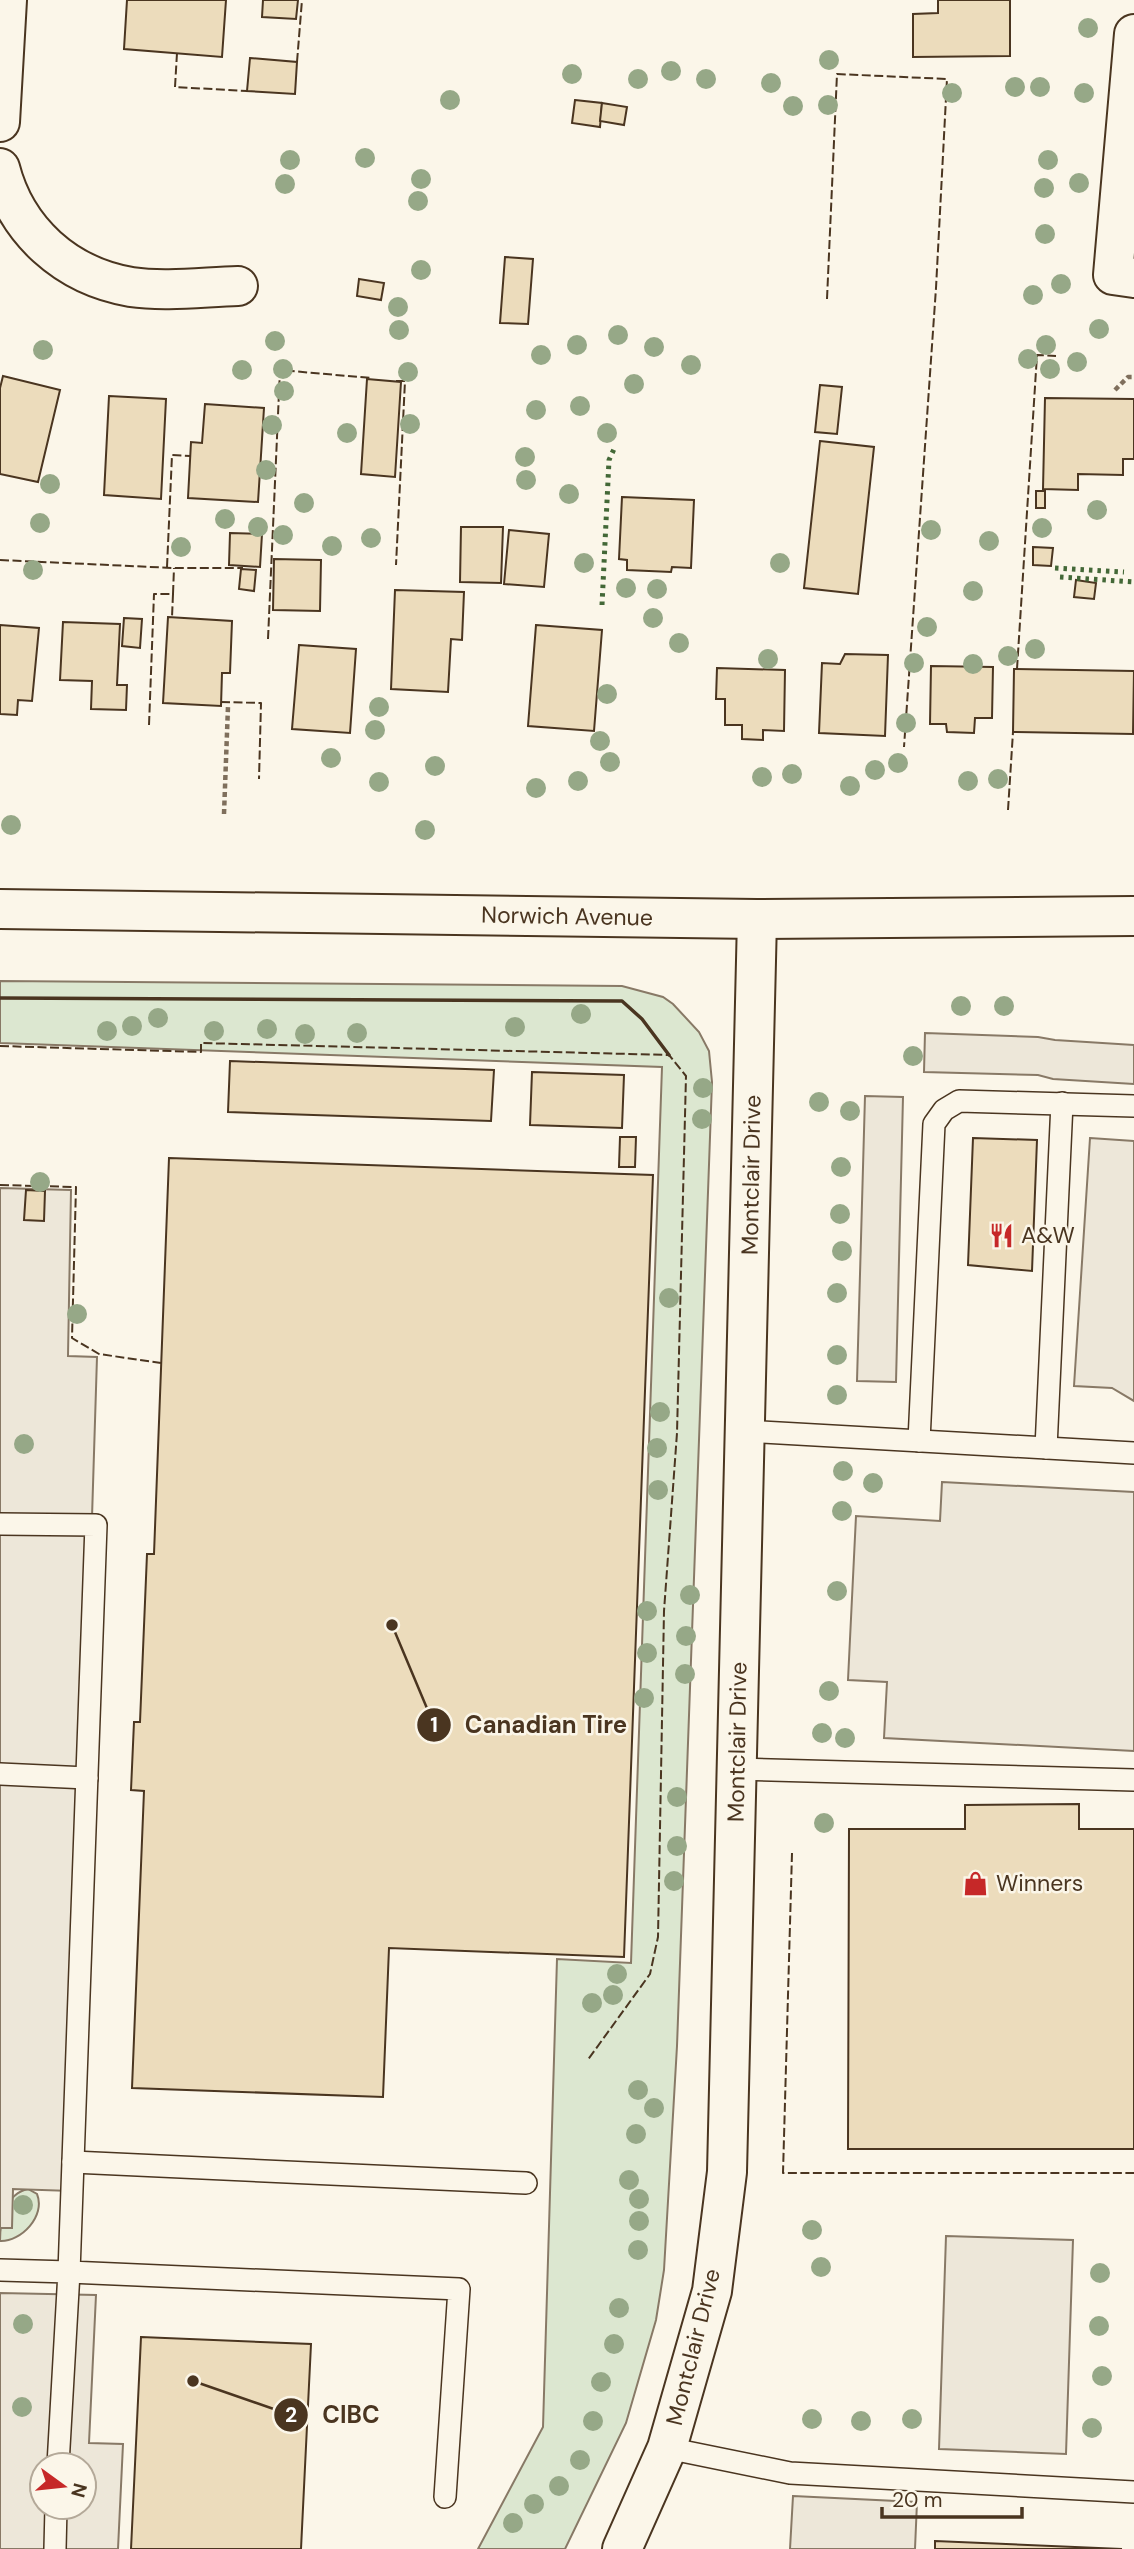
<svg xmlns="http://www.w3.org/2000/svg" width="1134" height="2549" font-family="'DM Sans',sans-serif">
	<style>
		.green { fill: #dce7d0; stroke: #887966; stroke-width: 2 }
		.parking { fill: #ede7d9; stroke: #887966; stroke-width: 2; fill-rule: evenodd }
		.building { fill: #ecdcbc; stroke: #4a3520; stroke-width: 2 }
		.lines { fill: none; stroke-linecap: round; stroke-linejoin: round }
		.lane-casing { stroke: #4a3520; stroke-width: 24 }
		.street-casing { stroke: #4a3520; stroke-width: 42 }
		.secondary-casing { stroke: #4a3520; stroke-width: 42 }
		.path { stroke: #7f6f5c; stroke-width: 4.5; stroke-dasharray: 5 3.5; stroke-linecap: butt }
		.lane { stroke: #fbf6e9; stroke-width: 21 }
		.street { stroke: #fbf6e9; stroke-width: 38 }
		.secondary { stroke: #fbf6e9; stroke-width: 38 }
		.hedge { stroke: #436837; stroke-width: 5; stroke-dasharray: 3.5 5; stroke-linecap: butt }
		.fence { stroke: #4a3520; stroke-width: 2; stroke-dasharray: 9 3.5; stroke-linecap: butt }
		.wall { stroke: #4a3520; stroke-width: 3.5 }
		.tree { fill: #96a887 }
		.labels { text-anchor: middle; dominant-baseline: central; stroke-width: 5; stroke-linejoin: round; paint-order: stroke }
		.street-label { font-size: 23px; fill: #4a3520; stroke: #fbf6e9 }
		.poi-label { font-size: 23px; fill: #4a3520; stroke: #fbf6e9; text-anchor: start }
		.leader { fill: none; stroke: #4a3520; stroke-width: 2.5 }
		.callout-dot { fill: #4a3520; stroke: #fbf6e9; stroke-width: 2.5 }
		.mark-label { font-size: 21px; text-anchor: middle; font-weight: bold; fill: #fff }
		.callout-label { font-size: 24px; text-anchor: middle; font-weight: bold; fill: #4a3520; stroke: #fbf6e9; stroke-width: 5; stroke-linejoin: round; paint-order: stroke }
	</style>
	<rect width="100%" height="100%" fill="#fbf6e9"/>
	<g class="green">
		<path d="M0,981L622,986L663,997L673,1004L699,1032L709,1051L712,1082L677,2046L664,2270L656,2320L626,2423L565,2549H478L543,2427L557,1959L631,1963L662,1067L0,1043Z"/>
		<path d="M28,2189L37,2194C46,2216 21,2242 0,2241C0,2221 5,2194 28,2189Z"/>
	</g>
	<g class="parking">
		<path d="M925,1033L1038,1037L1055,1040L1134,1045V1084L1053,1079L1038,1075L924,1072Z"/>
		<path d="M865,1096L903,1097L896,1382L857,1381Z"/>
		<path d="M1090,1138L1134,1141V1401L1112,1388L1074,1386Z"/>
		<path d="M0,1188L71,1190L68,1356L97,1357L71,2191L13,2189L12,2228H0Z"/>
		<path d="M942,1482L1134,1492V1751L884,1738L887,1682L848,1680L856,1516L940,1521Z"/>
		<path d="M946,2236L1073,2240L1066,2454L939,2449Z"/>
		<path d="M0,2293L96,2295L89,2443L123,2444L118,2549H0ZM42,2465H84V2507H42Z"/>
		<path d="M793,2496L917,2502L915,2549H790Z"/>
	</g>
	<g class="building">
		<path d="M127,0H226L222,57L124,49Z"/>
		<path d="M263,0H298L296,19L262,17Z"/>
		<path d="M938,0H1010V56L913,57V14L938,13Z"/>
		<path d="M250,58L297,62L295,94L247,91Z"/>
		<path d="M575,100L602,103L600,127L572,123Z"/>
		<path d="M602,103L627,107L624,125L600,121Z"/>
		<path d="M505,257L533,259L528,324L500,323Z"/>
		<path d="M359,279L384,283L381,300L357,296Z"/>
		<path d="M3,376L60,390L38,482L0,474V388Z"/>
		<path d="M367,379L401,382L395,477L361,474Z"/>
		<path d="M820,385L842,387L837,434L815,432Z"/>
		<path d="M109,396L166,399L161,499L104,495Z"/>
		<path d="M1045,398L1134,399V459H1123V475L1078,474V490L1043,489Z"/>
		<path d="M205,404L264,408L258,502L188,498L191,442L202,443Z"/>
		<path d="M820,441L874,447L858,594L804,588Z"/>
		<rect x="1036" y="491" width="9" height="17"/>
		<path d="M622,497L694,500L691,568L672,567L671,572L627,570V560L619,559Z"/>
		<path d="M461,527H503L501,583L460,582Z"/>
		<path d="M509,530L549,534L544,587L504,584Z"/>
		<path d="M230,533L262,534L260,567L229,565Z"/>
		<path d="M1033,547L1053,548L1051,566L1033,565Z"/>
		<path d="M274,559L321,560L320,611L273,610Z"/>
		<path d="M241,569L256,570L254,591L239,589Z"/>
		<path d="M1076,580L1096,583L1094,599L1074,597Z"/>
		<path d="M395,590L464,592L462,640L451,639L448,692L391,689Z"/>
		<path d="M168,617L232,621L230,673H222L221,706L163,703Z"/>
		<path d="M124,618L142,619L140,648L122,646Z"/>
		<path d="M63,622L120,624L117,685H127L126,710L91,709L92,681L60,680Z"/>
		<path d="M0,625L39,628L32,701L18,700L17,715L0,714Z"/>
		<path d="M536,625L602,630L594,731L528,726Z"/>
		<path d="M299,645L356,649L350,733L292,729Z"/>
		<path d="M845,654L888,655L885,736L819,733L822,663L840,664Z"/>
		<path d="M931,666L993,667L992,718H975L974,733L947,732L946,724H930Z"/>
		<path d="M717,668L785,670L784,731L763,730V740L742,739V725H725V699H716Z"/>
		<path d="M1014,669L1134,671L1133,734L1013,732Z"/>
		<path d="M230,1061L494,1070L491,1121L228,1112Z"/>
		<path d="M532,1072L624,1075L622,1128L530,1125Z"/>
		<path d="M620,1137H636L635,1167H619Z"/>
		<path d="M973,1138L1037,1140L1032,1271L968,1265Z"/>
		<path d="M169,1158L653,1175L624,1957L389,1948L383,2097L132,2088L144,1791L131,1790L134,1722H140L147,1554H154Z"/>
		<path d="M26,1190L45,1191L44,1221L24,1220Z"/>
		<path d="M1079,1804V1829H1134V2149H848L849,1829H965V1805Z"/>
		<path d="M141,2337L311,2344L301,2549H131Z"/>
		<path d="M935,2541L1122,2549H935Z"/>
	</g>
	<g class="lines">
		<defs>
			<g id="lane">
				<path d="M745,1431L1134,1453"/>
				<path d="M919,1441L934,1124L944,1110L959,1101L1134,1106"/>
				<path d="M1046,1448L1062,1103"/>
				<path d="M0,1524L96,1525L69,2272L459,2289L445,2497"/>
				<path d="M737,1769L1134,1780"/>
				<path d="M0,1774L87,1778"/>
				<path d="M73,2162L526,2183"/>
				<path d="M0,2270L69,2272L58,2465"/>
				<path d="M667,2448L790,2473L1134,2492"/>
				<path d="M55,2549L56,2507"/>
			</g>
			<g id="street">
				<path d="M1134,34L1113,275L1134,278"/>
				<path d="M0,122L7,0"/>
				<path d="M0,168C16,231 66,276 131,287C165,292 203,287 238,286"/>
				<path d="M622,2549L667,2448L712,2291L727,2172L757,919"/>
			</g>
			<path id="secondary" d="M0,909L757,919L1134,916"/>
		</defs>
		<use href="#lane" class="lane-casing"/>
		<use href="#street" class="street-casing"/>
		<use href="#secondary" class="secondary-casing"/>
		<g class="path">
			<path d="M1115,390L1128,377H1134"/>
			<path d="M224,814L228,706"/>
		</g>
		<use href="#lane" class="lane"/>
		<use href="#street" class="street"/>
		<use href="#secondary" class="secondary"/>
		<g class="hedge">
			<path d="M1055,568L1124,572"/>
			<path d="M1060,577L1134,582"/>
			<path d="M602,605L609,460L614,449"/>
		</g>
		<g class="fence">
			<path d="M177,53L175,87L247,91"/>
			<path d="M297,62L302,0"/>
			<path d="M827,299L837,74L947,79L936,288L904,747"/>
			<path d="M396,381H405L396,565"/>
			<path d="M0,560L174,568H243"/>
			<path d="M167,567L172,455L190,456"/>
			<path d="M173,594L174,568"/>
			<path d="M268,639L280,370L371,378"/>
			<path d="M1017,669L1037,355L1056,356"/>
			<path d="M221,702L261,703L259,779"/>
			<path d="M149,725L154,594H173L172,617"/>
			<path d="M1008,810L1013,732"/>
			<path d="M0,1046L201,1052V1043L669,1055L686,1076L677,1433L664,1611L658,1937L650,1974L587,2061"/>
			<path d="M0,1185L76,1187L72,1338L99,1354L161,1363"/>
			<path d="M792,1853L783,2173H1134"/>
		</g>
		<path class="wall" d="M0,998L622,1001L642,1019L669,1055"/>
	</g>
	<g class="tree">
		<circle cx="1088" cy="28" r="10"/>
		<circle cx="829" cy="60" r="10"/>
		<circle cx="671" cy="71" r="10"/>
		<circle cx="572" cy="74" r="10"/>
		<circle cx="638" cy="79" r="10"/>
		<circle cx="706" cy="79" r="10"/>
		<circle cx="771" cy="83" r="10"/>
		<circle cx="1015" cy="87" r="10"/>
		<circle cx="1040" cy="87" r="10"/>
		<circle cx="952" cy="93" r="10"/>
		<circle cx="1084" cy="93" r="10"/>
		<circle cx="450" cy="100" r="10"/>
		<circle cx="828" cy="105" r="10"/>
		<circle cx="793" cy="106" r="10"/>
		<circle cx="365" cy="158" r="10"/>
		<circle cx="290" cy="160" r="10"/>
		<circle cx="1048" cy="160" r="10"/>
		<circle cx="421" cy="179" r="10"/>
		<circle cx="1079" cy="183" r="10"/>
		<circle cx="285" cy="184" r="10"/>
		<circle cx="1044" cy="188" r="10"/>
		<circle cx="418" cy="201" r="10"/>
		<circle cx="1045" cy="234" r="10"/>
		<circle cx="421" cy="270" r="10"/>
		<circle cx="1061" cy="284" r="10"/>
		<circle cx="1033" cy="295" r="10"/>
		<circle cx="398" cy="307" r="10"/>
		<circle cx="1099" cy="329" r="10"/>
		<circle cx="399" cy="330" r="10"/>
		<circle cx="618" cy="335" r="10"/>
		<circle cx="275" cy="341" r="10"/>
		<circle cx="577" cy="345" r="10"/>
		<circle cx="1046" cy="345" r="10"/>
		<circle cx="654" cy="347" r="10"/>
		<circle cx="43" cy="350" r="10"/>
		<circle cx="541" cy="355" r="10"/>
		<circle cx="1028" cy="359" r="10"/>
		<circle cx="1077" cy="362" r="10"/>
		<circle cx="691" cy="365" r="10"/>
		<circle cx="283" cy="369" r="10"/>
		<circle cx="1050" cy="369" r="10"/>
		<circle cx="242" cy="370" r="10"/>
		<circle cx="408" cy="372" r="10"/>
		<circle cx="634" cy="384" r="10"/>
		<circle cx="284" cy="391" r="10"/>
		<circle cx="580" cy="406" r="10"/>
		<circle cx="536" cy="410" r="10"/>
		<circle cx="410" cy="424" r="10"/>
		<circle cx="272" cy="425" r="10"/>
		<circle cx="347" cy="433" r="10"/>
		<circle cx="607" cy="433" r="10"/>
		<circle cx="525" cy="457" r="10"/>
		<circle cx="266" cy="470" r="10"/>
		<circle cx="526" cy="480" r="10"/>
		<circle cx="50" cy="484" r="10"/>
		<circle cx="569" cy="494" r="10"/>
		<circle cx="304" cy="503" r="10"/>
		<circle cx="1097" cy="510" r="10"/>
		<circle cx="225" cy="519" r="10"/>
		<circle cx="40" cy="523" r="10"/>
		<circle cx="258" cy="527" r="10"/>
		<circle cx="1042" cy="528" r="10"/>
		<circle cx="931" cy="530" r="10"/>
		<circle cx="283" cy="535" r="10"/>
		<circle cx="371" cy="538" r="10"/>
		<circle cx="989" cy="541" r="10"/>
		<circle cx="332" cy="546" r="10"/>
		<circle cx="181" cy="547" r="10"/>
		<circle cx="584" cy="563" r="10"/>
		<circle cx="780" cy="563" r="10"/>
		<circle cx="33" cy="570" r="10"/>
		<circle cx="626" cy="588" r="10"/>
		<circle cx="657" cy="589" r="10"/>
		<circle cx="973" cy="591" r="10"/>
		<circle cx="653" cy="618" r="10"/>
		<circle cx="927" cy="627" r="10"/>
		<circle cx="679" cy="643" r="10"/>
		<circle cx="1035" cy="649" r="10"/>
		<circle cx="1008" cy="656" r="10"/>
		<circle cx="768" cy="659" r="10"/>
		<circle cx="914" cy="663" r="10"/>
		<circle cx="973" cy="664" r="10"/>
		<circle cx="607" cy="694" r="10"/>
		<circle cx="379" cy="707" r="10"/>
		<circle cx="906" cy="723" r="10"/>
		<circle cx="375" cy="730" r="10"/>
		<circle cx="600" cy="741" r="10"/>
		<circle cx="331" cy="758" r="10"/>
		<circle cx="610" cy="762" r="10"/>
		<circle cx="898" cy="763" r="10"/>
		<circle cx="435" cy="766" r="10"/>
		<circle cx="875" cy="770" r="10"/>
		<circle cx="792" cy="774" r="10"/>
		<circle cx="762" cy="777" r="10"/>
		<circle cx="998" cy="779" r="10"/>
		<circle cx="578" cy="781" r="10"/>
		<circle cx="968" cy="781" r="10"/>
		<circle cx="379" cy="782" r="10"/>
		<circle cx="850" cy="786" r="10"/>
		<circle cx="536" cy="788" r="10"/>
		<circle cx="11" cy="825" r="10"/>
		<circle cx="425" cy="830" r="10"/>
		<circle cx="961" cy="1006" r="10"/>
		<circle cx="1004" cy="1006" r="10"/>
		<circle cx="581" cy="1014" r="10"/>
		<circle cx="158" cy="1018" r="10"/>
		<circle cx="132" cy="1026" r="10"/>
		<circle cx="515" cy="1027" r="10"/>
		<circle cx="267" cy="1029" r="10"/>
		<circle cx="107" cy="1031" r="10"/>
		<circle cx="214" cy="1031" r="10"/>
		<circle cx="357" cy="1033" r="10"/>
		<circle cx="305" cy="1034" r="10"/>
		<circle cx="913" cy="1056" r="10"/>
		<circle cx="703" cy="1088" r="10"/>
		<circle cx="819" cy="1102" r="10"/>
		<circle cx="850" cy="1111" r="10"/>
		<circle cx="702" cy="1119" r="10"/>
		<circle cx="841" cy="1167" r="10"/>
		<circle cx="40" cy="1182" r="10"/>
		<circle cx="840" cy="1214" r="10"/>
		<circle cx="842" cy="1251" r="10"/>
		<circle cx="837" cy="1293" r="10"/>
		<circle cx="669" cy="1298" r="10"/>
		<circle cx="77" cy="1314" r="10"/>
		<circle cx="837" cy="1355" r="10"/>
		<circle cx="837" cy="1395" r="10"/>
		<circle cx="660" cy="1412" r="10"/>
		<circle cx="24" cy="1444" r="10"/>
		<circle cx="657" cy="1448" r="10"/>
		<circle cx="843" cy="1471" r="10"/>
		<circle cx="873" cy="1483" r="10"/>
		<circle cx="658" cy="1490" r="10"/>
		<circle cx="842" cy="1511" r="10"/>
		<circle cx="837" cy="1591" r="10"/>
		<circle cx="690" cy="1595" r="10"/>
		<circle cx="647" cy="1611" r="10"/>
		<circle cx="686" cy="1636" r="10"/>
		<circle cx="647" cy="1653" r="10"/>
		<circle cx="685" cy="1674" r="10"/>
		<circle cx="829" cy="1691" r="10"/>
		<circle cx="644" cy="1698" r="10"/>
		<circle cx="822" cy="1733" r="10"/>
		<circle cx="845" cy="1738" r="10"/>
		<circle cx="677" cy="1797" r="10"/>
		<circle cx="824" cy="1823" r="10"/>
		<circle cx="677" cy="1846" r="10"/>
		<circle cx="674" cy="1881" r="10"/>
		<circle cx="617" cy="1974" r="10"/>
		<circle cx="613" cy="1995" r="10"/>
		<circle cx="592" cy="2003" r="10"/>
		<circle cx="638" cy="2090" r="10"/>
		<circle cx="654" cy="2108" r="10"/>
		<circle cx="636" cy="2134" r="10"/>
		<circle cx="629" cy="2180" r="10"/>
		<circle cx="639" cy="2199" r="10"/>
		<circle cx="23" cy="2205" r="10"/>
		<circle cx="639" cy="2221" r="10"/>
		<circle cx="812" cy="2230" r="10"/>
		<circle cx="638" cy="2250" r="10"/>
		<circle cx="821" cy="2267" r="10"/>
		<circle cx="1100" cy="2273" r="10"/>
		<circle cx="619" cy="2308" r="10"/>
		<circle cx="23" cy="2324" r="10"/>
		<circle cx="1099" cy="2326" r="10"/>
		<circle cx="614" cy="2344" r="10"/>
		<circle cx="1102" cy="2376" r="10"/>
		<circle cx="601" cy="2382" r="10"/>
		<circle cx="22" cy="2407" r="10"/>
		<circle cx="812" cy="2419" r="10"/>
		<circle cx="912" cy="2419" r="10"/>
		<circle cx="593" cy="2421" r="10"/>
		<circle cx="861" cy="2421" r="10"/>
		<circle cx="1092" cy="2428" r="10"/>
		<circle cx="580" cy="2460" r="10"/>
		<circle cx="559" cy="2486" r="10"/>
		<circle cx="534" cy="2504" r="10"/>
		<circle cx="513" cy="2523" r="10"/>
	</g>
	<defs>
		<symbol id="restaurant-bare" viewBox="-9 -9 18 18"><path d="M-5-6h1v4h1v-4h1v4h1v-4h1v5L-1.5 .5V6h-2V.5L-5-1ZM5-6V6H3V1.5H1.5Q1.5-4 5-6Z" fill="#c62828" stroke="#fbf6e9" stroke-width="2.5" paint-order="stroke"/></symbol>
		<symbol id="shop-bare" viewBox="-9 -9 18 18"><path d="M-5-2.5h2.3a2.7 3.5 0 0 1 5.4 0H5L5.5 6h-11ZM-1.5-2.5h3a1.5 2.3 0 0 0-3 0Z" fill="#c62828" stroke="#fbf6e9" stroke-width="2.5" paint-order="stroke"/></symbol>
	</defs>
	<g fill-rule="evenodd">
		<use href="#restaurant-bare" x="984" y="1218" width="35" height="35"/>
		<use href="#shop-bare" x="958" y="1866" width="35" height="35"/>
	</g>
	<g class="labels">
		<g class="street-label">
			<text transform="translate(567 916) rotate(1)">Norwich Avenue</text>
			<text transform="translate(751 1175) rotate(-89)">Montclair Drive</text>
			<text transform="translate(737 1742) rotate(-89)">Montclair Drive</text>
			<text transform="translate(693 2347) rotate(-76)">Montclair Drive</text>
		</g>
		<g class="poi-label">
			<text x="1021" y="1235">A&amp;W</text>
			<text x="996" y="1883">Winners</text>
		</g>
	</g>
	<path class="leader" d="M392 1625L434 1725M193 2381L291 2415"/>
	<g class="callout-dot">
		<circle cx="392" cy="1625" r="7"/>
		<circle cx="193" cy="2381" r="7"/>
		<circle cx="434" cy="1725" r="18"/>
		<circle cx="291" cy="2415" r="18"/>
	</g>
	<g class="mark-label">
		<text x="434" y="1732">1</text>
		<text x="291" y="2422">2</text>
	</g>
	<g class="callout-label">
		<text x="546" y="1733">Canadian Tire</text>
		<text x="351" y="2423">CIBC</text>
	</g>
	<g transform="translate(63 2486) rotate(105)"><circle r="33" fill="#fbf6e9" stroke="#b4a999" stroke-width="2"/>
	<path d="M0-5L12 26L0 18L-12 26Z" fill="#c62828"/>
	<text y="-10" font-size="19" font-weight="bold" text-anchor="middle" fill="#4a3520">N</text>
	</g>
	<path d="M882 2507v10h140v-10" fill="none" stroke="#4a3520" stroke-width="3.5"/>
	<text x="892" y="2507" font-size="21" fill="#4a3520" stroke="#fbf6e9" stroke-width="5" paint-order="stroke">20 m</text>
</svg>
